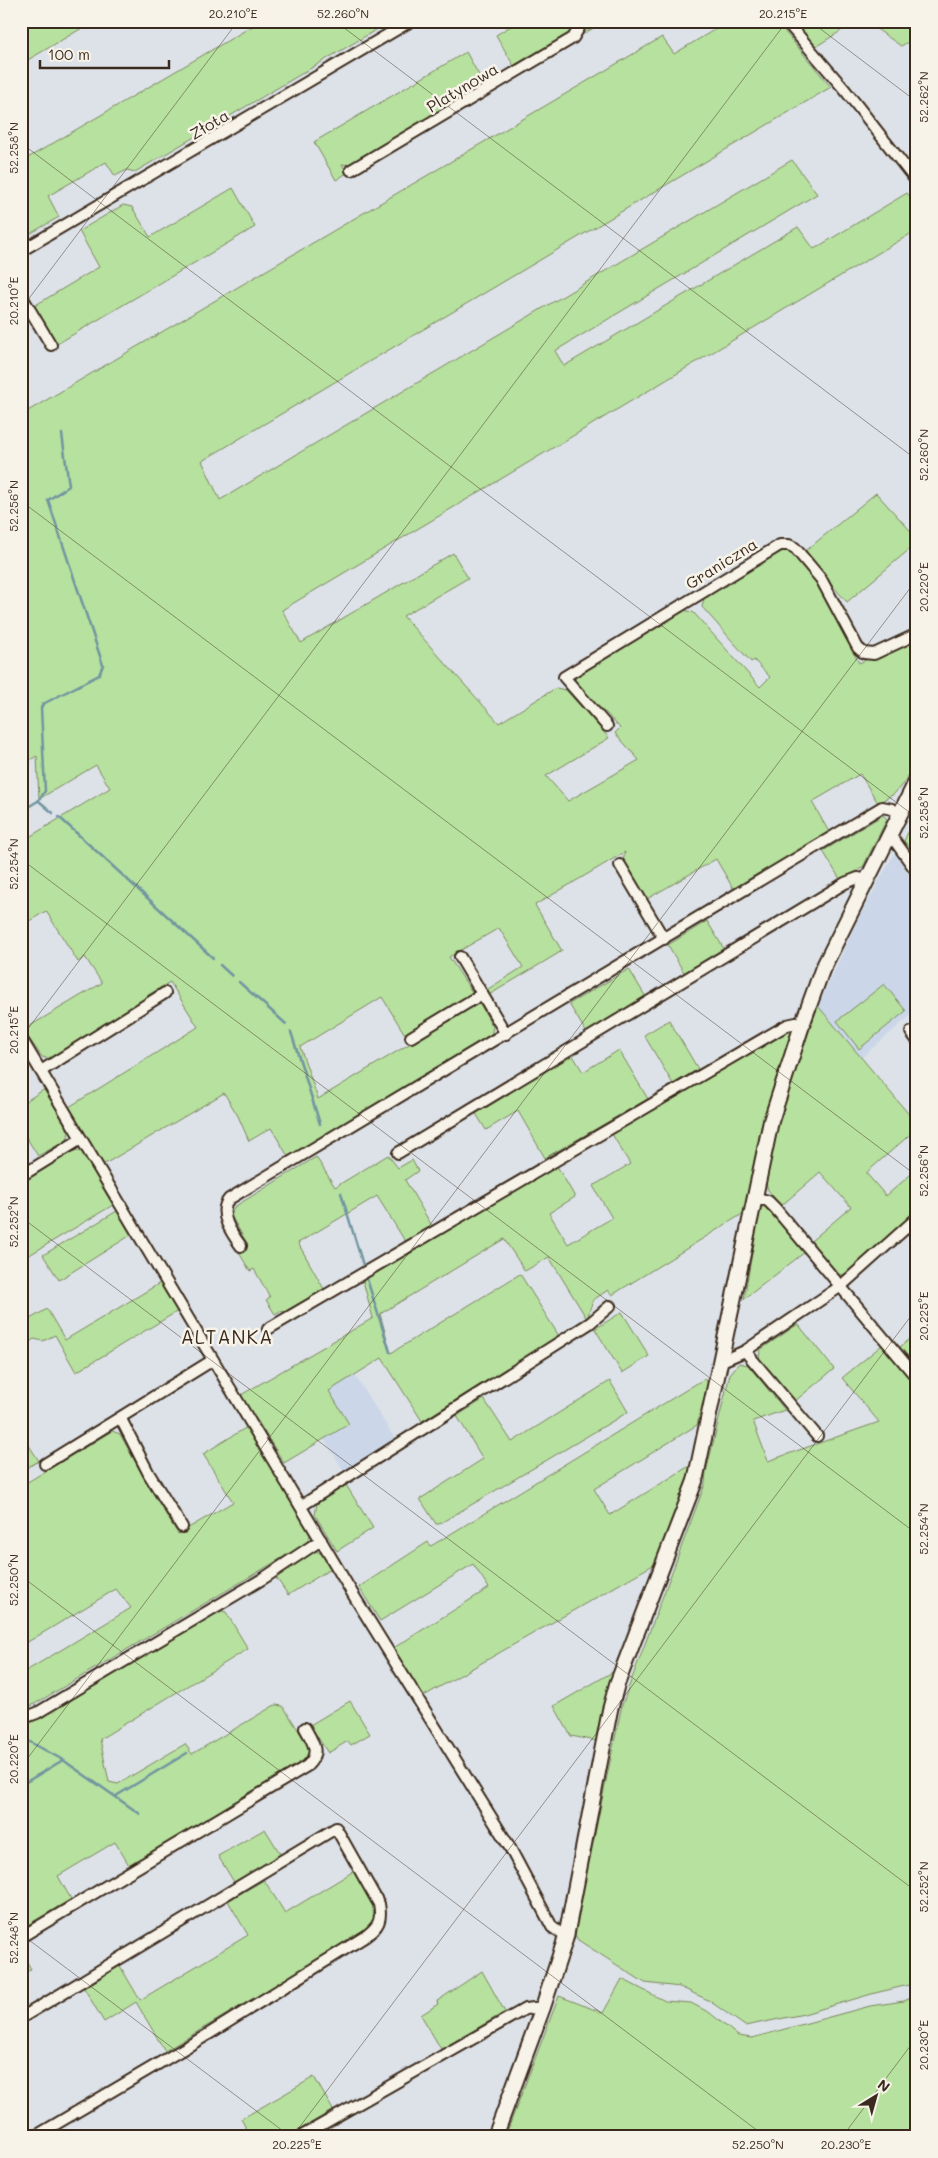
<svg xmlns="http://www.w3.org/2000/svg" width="938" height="2158" font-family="Mali,sans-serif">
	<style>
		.built { fill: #cbd7e8 }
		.green { fill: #b7e19e; stroke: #79865e }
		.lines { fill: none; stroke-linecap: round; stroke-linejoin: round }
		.stream { stroke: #7195a0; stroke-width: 2.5 }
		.street-casing { stroke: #3b2a1e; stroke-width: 14 }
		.secondary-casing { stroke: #3b2a1e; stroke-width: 18 }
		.street { stroke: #f7f3e8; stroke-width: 10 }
		.secondary { stroke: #f7f3e8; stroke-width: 14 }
		.ticks { fill: none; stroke: #3b2a1e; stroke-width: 1; stroke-opacity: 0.45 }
		.labels { text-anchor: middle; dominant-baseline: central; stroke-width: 5; stroke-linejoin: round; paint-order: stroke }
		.street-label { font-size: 16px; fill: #3b2a1e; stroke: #f7f3e8 }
		.quarter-label { font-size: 19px; letter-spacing: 1px; fill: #3b2a1e; stroke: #f7f3e8 }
		.neatline { fill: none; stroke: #3b2a1e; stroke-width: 2 }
		.ticks-label { font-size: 12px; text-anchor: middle; fill: #3b2a1e }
	</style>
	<rect width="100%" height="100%" fill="#dde2e8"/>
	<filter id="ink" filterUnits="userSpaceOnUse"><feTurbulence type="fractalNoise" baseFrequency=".02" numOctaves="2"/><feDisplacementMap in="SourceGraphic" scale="10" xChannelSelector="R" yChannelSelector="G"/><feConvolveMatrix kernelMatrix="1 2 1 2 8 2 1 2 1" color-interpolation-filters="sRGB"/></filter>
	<g filter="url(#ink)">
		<g class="built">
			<path d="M895,852L917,878V1010L861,1058L818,1006L857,921Z"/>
			<path d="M355,1375L395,1439L344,1471L324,1439L348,1424L328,1391Z"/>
		</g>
		<g class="green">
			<path d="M21,21H94L21,64Z"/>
			<path d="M261,21H391L135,172L127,170L115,176L106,162L48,196L59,217L21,239V162Z"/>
			<path d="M519,21H605L580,36L573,27L571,35L515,68L496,35Z"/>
			<path d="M729,21H776L831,87L202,461L220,500L792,160L817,194L555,351L564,366L798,227L814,249L907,193L917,205V230L282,610L301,643L453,553L468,578L403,616L499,723L556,688L566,690L609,738L546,776L568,801L639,760L615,733L620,728L605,712L602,714L574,684L576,676L683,610L693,612L760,687L770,677L754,660L751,662L702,607L704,598L781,549L793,552L810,570L859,663L917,637V759L906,780L894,794L878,803L860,774L812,802L829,832L734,890L716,859L647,899L623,861L625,852L535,905L562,951L489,995L485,991L523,967L499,928L449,957L472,992L470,997L410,1034L404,1033L382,997L300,1047L318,1099L479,1002L493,1027L491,1036L289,1158L271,1128L249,1141L238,1116L224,1093L103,1165L69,1107L198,1027L170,982L148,995L145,1003L50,1059L42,1057L23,1030L102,983L85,957L78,962L46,911L21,926V842L110,788L96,765L39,799L37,756L21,765V415L662,37L674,54Z"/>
			<path d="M793,21H851L839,28L841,31L815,47Z"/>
			<path d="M865,21H917V37L901,46Z"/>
			<path d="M466,52L485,86L350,165L342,164L347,173L336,180L314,142Z"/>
			<path d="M233,188L255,227L57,344L34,306L99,267L79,231L123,205L132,207L150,237Z"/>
			<path d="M876,493L917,538V543L847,602L803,553Z"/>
			<path d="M917,813V857L904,841Z"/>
			<path d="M883,815L887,819L863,867L841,881L823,851Z"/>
			<path d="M707,921L726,952L686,976L668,945Z"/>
			<path d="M629,969L647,999L588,1035L569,1004Z"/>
			<path d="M884,984L906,1011L859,1049L837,1021Z"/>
			<path d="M818,1006L917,1124V1133L914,1131L866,1173L886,1196L917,1169V1209L848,1274L839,1275L811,1241L851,1207L820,1172L781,1206L768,1190L765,1180L777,1121Z"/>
			<path d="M669,1020L698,1069L673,1084L644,1035Z"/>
			<path d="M792,1030L761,1127L744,1213L612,1295L608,1290L593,1300L587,1319L549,1257L525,1271L504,1239L380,1314L391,1353L520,1274L559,1336L422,1421L382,1358L329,1391L349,1424L284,1463L241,1395L373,1318L363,1281L557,1166L575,1197L549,1213L568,1244L612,1218L593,1186L630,1164L612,1134Z"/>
			<path d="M619,1050L648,1099L545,1158L518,1111L486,1130L475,1112L572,1054L583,1072Z"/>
			<path d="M45,1089L69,1132L67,1140L38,1156L21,1129V1104Z"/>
			<path d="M74,1150L82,1152L113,1205L21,1260V1183Z"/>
			<path d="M388,1155L398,1168L412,1160L418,1171L405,1180L432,1226L405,1241L377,1196L298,1243L324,1289L284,1312L280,1311L275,1314L266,1300L270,1297L254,1269L250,1271L238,1251L248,1245L231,1216L234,1207L316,1157L335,1187Z"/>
			<path d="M764,1206L805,1252L744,1299L760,1208Z"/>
			<path d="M117,1211L131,1235L59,1280L43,1255Z"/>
			<path d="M160,1283L178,1311L76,1372L55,1335L43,1341L34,1339L21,1347V1332L28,1328L30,1319L47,1309L65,1340Z"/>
			<path d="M622,1312L649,1356L622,1373L595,1329Z"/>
			<path d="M798,1324L834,1369L795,1401L759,1359L760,1350Z"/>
			<path d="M917,1333V1366L900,1347Z"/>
			<path d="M882,1345L917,1387V1983L875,1993L804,2014L745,2026L708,2000L680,1987L645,1983L578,1940L574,1933L622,1705L705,1484L706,1472L730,1374L739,1363L748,1365L785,1410L753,1421L768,1461L879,1422L842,1378Z"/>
			<path d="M704,1379L708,1382L697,1425L594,1489L610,1515L691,1465L687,1487L660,1561L422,1697L392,1649L489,1588L473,1564L380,1621L359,1587L428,1542L431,1546Z"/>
			<path d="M610,1381L628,1412L439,1524H436L420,1499L483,1459L457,1416L484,1399L512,1442Z"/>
			<path d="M247,1427L311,1533L307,1543L21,1712V1674L131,1608L116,1589L21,1646V1486L112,1431L120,1434L149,1487L178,1534L233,1502L203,1454Z"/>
			<path d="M21,1433L39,1461L21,1471Z"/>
			<path d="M346,1485L373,1528L337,1551L315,1515L317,1503Z"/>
			<path d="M315,1551L323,1554L332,1568L288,1595L275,1576Z"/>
			<path d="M217,1610L226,1612L248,1649L100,1739L109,1782L118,1784L185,1744L192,1754L275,1705L283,1706L310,1749L308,1758L129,1865L115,1842L58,1876L71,1899L21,1929V1728Z"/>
			<path d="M616,1670L605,1698L597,1741L571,1736L554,1706Z"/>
			<path d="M350,1701L370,1734L351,1745L348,1741L328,1753L310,1725Z"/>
			<path d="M265,1829L281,1855L234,1882L218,1856Z"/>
			<path d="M354,1871L379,1914L375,1926L165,2051L136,2002L104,2022L84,1988L120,1966L140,2000L248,1935L228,1901L264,1880L285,1913Z"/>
			<path d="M21,1952L31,1969L21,1975Z"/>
			<path d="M482,1971L505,2012L441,2049L421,2015L438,2004L437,2001Z"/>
			<path d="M622,1979L665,2001L691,2003L710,2013L738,2036L752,2038L870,2006L904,2001L917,1995V2137H505L559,1996L603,2013Z"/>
			<path d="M314,2077L333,2110L287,2137H251L241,2119Z"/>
		</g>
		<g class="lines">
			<g class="stream">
				<path d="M39,801L53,813"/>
				<path d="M21,811L38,801L45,791L41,708L43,704L99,675L103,665L48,500L69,486L62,434"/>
				<path d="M59,817L213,958"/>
				<path d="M220,965L232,976"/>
				<path d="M239,982L286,1024"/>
				<path d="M291,1032L320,1124"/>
				<path d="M341,1193L363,1265"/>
				<path d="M367,1279L390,1352"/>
				<path d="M21,1737L63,1760L140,1814"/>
				<path d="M21,1785L63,1760"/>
				<path d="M116,1796L187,1753"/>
			</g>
			<defs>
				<g id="street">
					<path d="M786,21L845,90L917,182"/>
					<path d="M351,170L573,38L582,23"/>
					<path d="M21,251L411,21"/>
					<path d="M21,295L51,345"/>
					<path d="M607,726L564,677L780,545H789L795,548L821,579L858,648L864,653L874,654L917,634"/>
					<path d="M889,837L895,841L917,872"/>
					<path d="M620,865L664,939"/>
					<path d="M460,957L506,1034"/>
					<path d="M911,1032L917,1040"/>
					<path d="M411,1037L482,994"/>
					<path d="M21,1038L354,1596L509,1846L552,1927L566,1937"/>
					<path d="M41,1071L165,993"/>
					<path d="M398,1153L845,883L858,878L867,880"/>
					<path d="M21,1176L81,1139"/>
					<path d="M754,1197L768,1201L775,1208L917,1378"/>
					<path d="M241,1246C232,1234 217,1213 229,1199L882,807L892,809L900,814"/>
					<path d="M268,1329L787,1025L796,1023L802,1025"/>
					<path d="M745,1351L817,1436"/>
					<path d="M722,1361L745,1351L841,1286L917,1218"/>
					<path d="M121,1419L149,1474L182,1527"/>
					<path d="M45,1464L213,1360"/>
					<path d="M301,1506L590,1323L610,1306"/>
					<path d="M21,1719L37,1713L264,1578L321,1540"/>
					<path d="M21,1937L307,1766C321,1753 313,1742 305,1728"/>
					<path d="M21,2018L336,1828L379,1904C382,1920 379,1926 366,1936L207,2035L34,2137"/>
					<path d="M300,2137L525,2009L543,2007"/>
				</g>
				<path id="secondary" d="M495,2137L543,2007L566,1937L610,1710L617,1684L695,1481L771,1121L802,1025L822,970L917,780"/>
			</defs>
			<use href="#street" class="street-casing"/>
			<use href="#secondary" class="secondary-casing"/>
			<use href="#street" class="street"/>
			<use href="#secondary" class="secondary"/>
		</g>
	</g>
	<path class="ticks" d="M335,21L917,460M810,21L917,102M21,143L917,818M21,309L238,21M21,501L917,1176M21,859L917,1534M21,1038L787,21M21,1217L917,1892M21,1576L766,2137M21,1767L917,579M21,1934L291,2137M292,2137L917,1308M842,2137L917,2037"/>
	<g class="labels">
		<g class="street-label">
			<text transform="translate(462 87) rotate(-31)">Platynowa</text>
			<text transform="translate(209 124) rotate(-31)">Złota</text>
			<text transform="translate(721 563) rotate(-32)">Graniczna</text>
		</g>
		<g class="quarter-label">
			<text x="227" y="1336">ALTANKA</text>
		</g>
	</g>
	<rect width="938" height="2158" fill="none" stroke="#f7f3e8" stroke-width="55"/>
	<g transform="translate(876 2096) rotate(37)" stroke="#f7f3e8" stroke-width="4" paint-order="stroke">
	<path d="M0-4L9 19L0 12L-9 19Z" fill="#3b2a1e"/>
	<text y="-8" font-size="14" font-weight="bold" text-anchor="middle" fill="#3b2a1e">N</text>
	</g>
	<path d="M40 60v8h129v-8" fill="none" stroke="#3b2a1e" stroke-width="2.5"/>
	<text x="48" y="60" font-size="15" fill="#3b2a1e" stroke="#f7f3e8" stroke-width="4" paint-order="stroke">100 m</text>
	<rect x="28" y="28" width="882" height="2102" class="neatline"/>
	<g class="ticks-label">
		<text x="233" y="18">20.210°E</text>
		<text x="343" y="18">52.260°N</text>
		<text x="783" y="18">20.215°E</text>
		<text transform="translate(924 97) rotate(-90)" y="4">52.262°N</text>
		<text transform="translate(14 148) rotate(-90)" y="4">52.258°N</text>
		<text transform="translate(14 301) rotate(-90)" y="4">20.210°E</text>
		<text transform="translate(924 455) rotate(-90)" y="4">52.260°N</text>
		<text transform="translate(14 506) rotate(-90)" y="4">52.256°N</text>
		<text transform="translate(924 587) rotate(-90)" y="4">20.220°E</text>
		<text transform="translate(924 813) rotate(-90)" y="4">52.258°N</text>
		<text transform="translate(14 864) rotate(-90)" y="4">52.254°N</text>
		<text transform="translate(14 1030) rotate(-90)" y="4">20.215°E</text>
		<text transform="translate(924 1171) rotate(-90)" y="4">52.256°N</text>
		<text transform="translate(14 1222) rotate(-90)" y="4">52.252°N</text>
		<text transform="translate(924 1316) rotate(-90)" y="4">20.225°E</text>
		<text transform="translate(924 1529) rotate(-90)" y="4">52.254°N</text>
		<text transform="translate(14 1580) rotate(-90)" y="4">52.250°N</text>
		<text transform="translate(14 1759) rotate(-90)" y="4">20.220°E</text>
		<text transform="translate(924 1887) rotate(-90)" y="4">52.252°N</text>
		<text transform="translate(14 1938) rotate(-90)" y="4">52.248°N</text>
		<text transform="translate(924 2045) rotate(-90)" y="4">20.230°E</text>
		<text x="297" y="2149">20.225°E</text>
		<text x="758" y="2149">52.250°N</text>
		<text x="846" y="2149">20.230°E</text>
	</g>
</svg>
